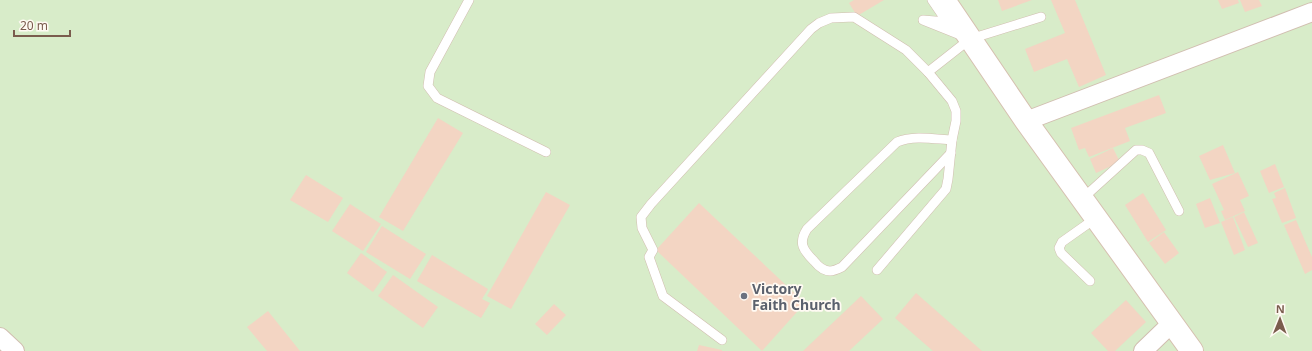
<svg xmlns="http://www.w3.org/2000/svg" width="1312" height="351" font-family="'Noto Sans',sans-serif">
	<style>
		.green { fill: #d8ecc9 }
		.building { fill: #f3d5c3 }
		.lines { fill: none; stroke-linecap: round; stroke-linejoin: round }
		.lane-casing { stroke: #d1beb0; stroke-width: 10 }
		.street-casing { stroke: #d1beb0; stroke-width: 20 }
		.secondary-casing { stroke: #d6c0b0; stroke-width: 24 }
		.lane { stroke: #fff; stroke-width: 9 }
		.street { stroke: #fff; stroke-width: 18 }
		.secondary { stroke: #fff; stroke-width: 22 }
		.worship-dot { fill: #6b7280; stroke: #fffaf3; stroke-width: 1.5 }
		.labels { text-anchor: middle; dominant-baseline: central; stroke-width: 3.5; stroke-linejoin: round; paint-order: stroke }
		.worship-label { font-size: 14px; font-weight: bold; fill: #5b616d; stroke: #fffaf3; text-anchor: start }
	</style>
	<rect width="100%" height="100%" fill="#fdf6ec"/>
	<rect class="green" x="0" y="0" width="1312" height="351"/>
	<g class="building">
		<path d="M854,0H884L857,16L849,3Z"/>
		<path d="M998,0H1032L1002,11Z"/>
		<path d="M1051,0H1075L1106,75L1079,87L1067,59L1034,72L1025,49L1065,33Z"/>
		<path d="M1218,0H1238L1239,3L1222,9Z"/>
		<path d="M1240,0H1259L1262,6L1245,12Z"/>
		<path d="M1159,95L1166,113L1125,128L1130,141L1089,157L1085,148L1079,150L1071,128Z"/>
		<path d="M438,118L463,133L403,231L379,217Z"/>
		<path d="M1223,145L1235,173L1210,180L1199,156Z"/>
		<path d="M1113,148L1120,162L1096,173L1090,159Z"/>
		<path d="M1275,164L1284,187L1269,193L1260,171Z"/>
		<path d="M1238,172L1249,196L1240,200L1245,211L1225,220L1221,211L1224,210L1212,184Z"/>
		<path d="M306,175L343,198L328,222L290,200Z"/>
		<path d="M1285,188L1296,218L1282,223L1272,199L1276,198L1274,193Z"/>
		<path d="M546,192L570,205L511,309L487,296Z"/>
		<path d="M1143,193L1166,230L1148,242L1125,205Z"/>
		<path d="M1210,198L1220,223L1205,228L1196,204Z"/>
		<path d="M699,203L805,303L762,351L656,250Z"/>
		<path d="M350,204L381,224L363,251L332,231Z"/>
		<path d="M1244,212L1258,243L1248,247L1234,217Z"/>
		<path d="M1233,217L1245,250L1234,255L1221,222Z"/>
		<path d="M1296,220L1312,257V270L1305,274L1284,225Z"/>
		<path d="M382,226L426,254L410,279L366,252Z"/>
		<path d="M1164,232L1179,253L1165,264L1149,243Z"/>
		<path d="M361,253L387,272L373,292L347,273Z"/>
		<path d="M432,255L488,289L482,299L490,303L481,318L417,281Z"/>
		<path d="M393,275L438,307L423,328L378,296Z"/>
		<path d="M916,293L982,351H933L895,318Z"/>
		<path d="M861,296L883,319L849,351H803Z"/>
		<path d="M1126,300L1146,322L1115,351H1108L1091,333Z"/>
		<path d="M554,304L566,315L547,335L535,324Z"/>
		<path d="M268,311L300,351H267L247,327Z"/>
		<path d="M699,345L722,350V351H697Z"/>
	</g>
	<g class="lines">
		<defs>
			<g id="lane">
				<path d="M469,0L430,72L428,86L437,98L546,152"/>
				<path d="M932,0L947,22L923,20L963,36"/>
				<path d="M951,153L842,267C838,269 834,271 830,271C823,271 818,266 814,261C803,250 798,243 807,229L897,142C914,135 934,139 952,140"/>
				<path d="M1082,199L1136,150H1142L1149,153L1179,211"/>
				<path d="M877,270L946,189L948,179L952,140L956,121V111L952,101L928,72"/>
				<path d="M1090,281L1061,253L1059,248L1062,242L1096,218"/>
				<path d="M722,340L663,296L649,257L653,250L642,228L641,217L651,204L811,29L819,23L831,18L854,17L906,50L928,72L970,39L1041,17"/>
			</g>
			<g id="street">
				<path d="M1026,121L1312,12"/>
				<path d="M0,337L15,351"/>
				<path d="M1143,351L1172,323"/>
			</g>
			<path id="secondary" d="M944,0L1026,121L1192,351"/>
		</defs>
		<use href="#lane" class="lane-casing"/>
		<use href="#street" class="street-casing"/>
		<use href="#secondary" class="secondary-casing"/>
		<use href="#lane" class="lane"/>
		<use href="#street" class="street"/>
		<use href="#secondary" class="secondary"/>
	</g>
	<circle class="worship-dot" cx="744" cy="296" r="4"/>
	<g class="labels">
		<g class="worship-label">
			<text x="752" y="288">Victory<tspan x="752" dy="16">Faith Church</tspan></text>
		</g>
	</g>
	<g transform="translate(1280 319) rotate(1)" stroke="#fffaf3" stroke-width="3" paint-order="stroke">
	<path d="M0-3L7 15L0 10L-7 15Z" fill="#7a5c4d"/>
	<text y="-6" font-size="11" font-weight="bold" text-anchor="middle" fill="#7a5c4d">N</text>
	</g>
	<path d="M14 30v6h56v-6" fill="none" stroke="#7a5c4d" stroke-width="2"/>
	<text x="20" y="30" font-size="12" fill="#7a5c4d" stroke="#fffaf3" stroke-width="3" paint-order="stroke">20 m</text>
</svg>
